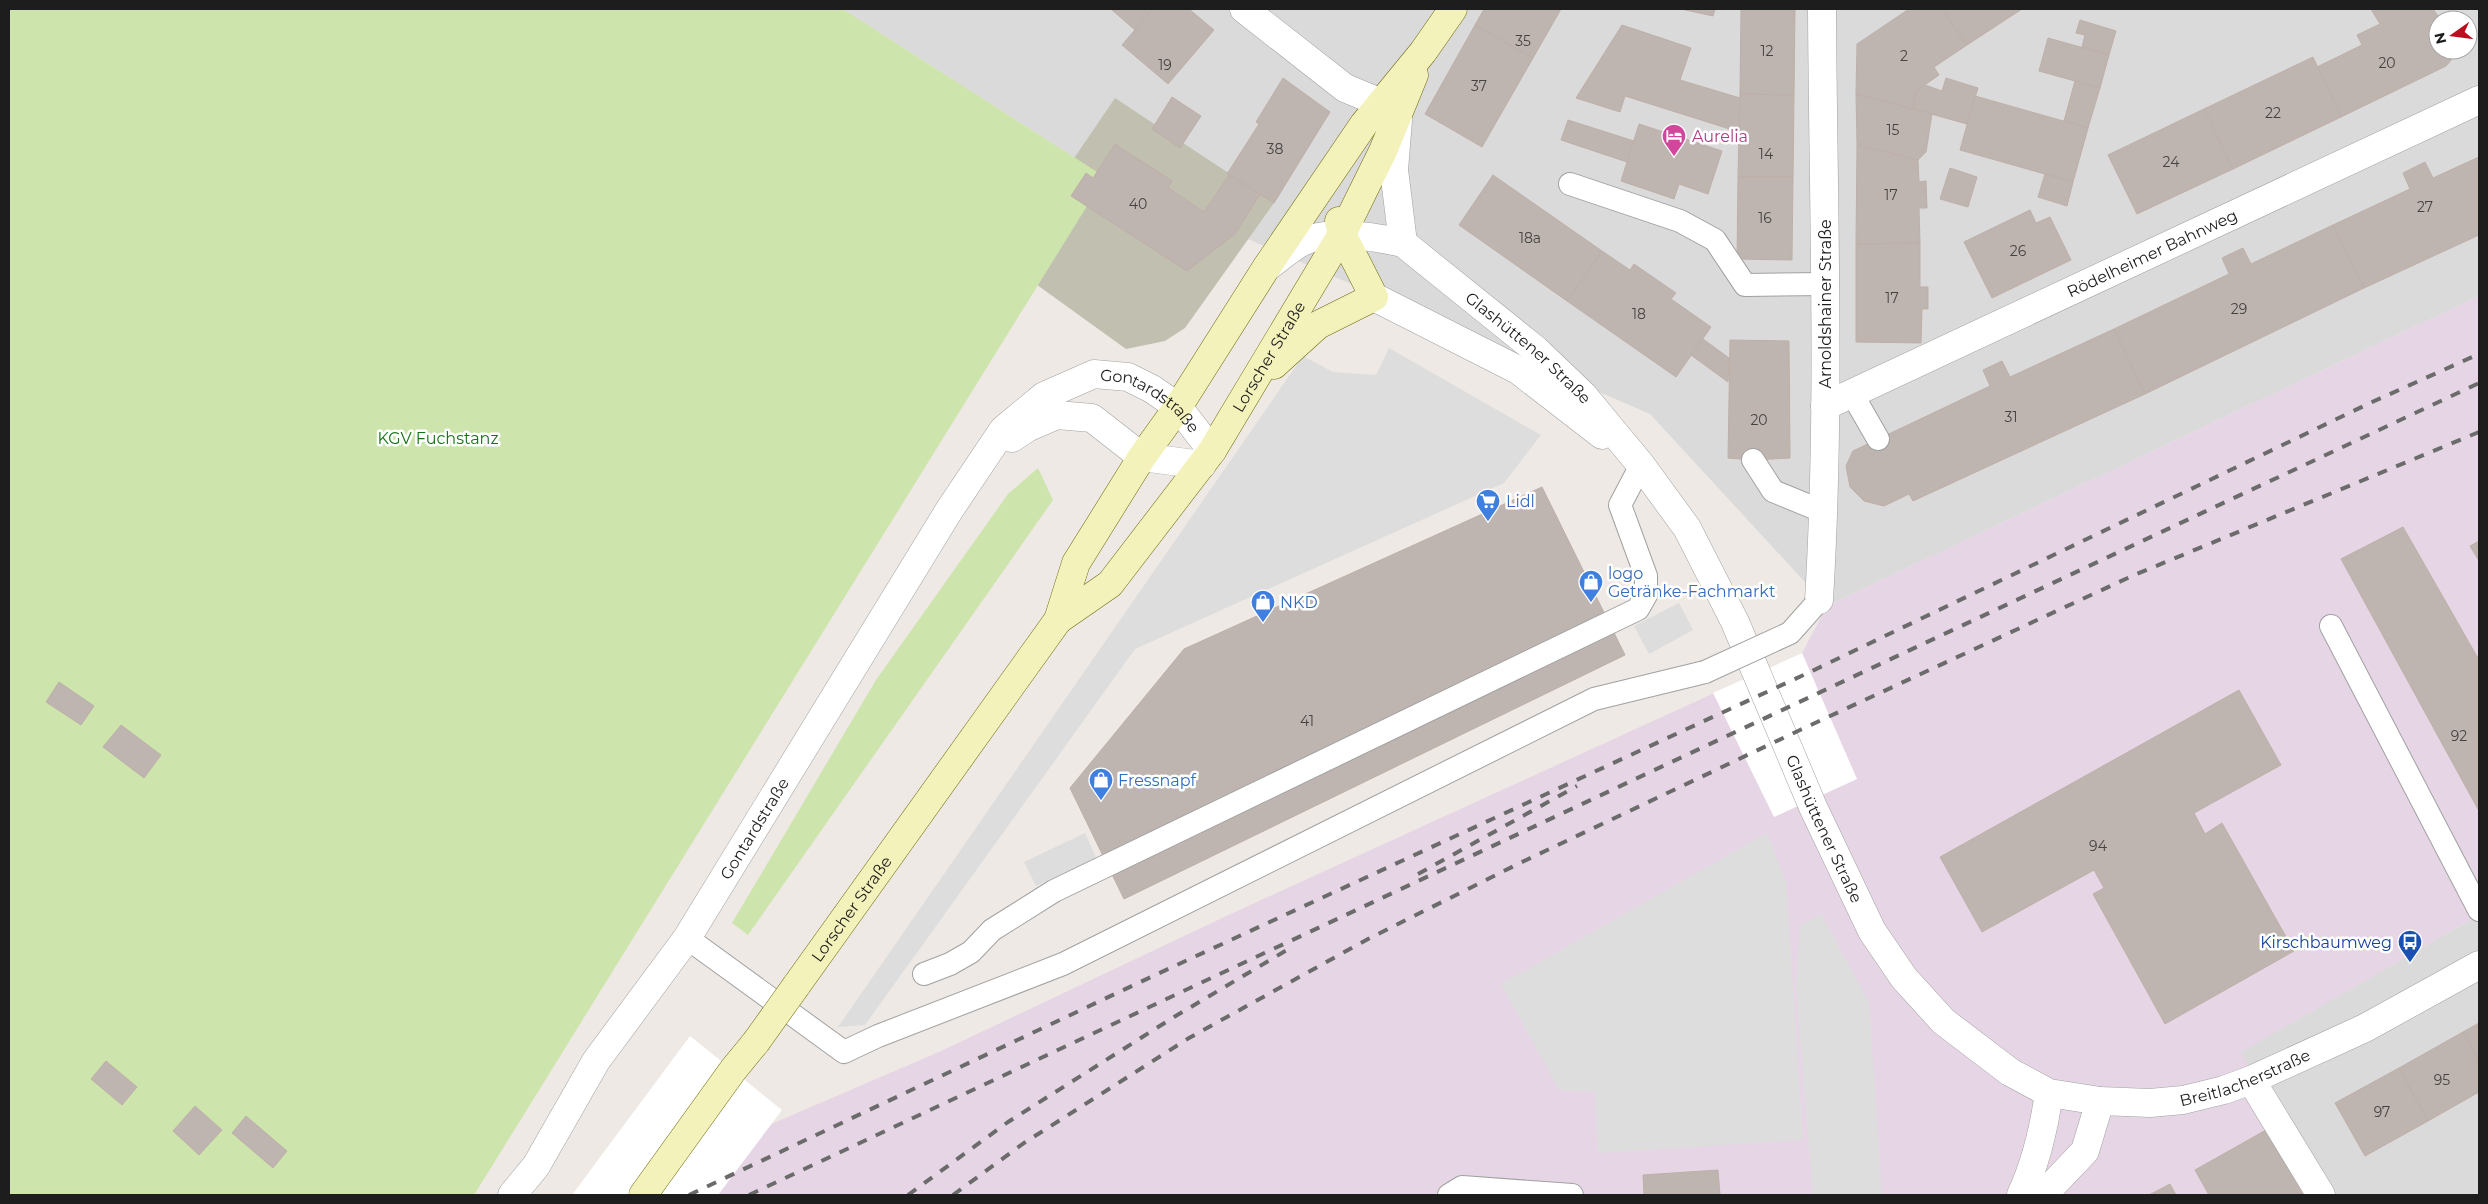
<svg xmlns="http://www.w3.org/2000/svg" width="2488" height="1204" font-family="Montserrat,sans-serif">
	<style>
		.residential { fill: #dbdada; fill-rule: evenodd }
		.industrial { fill: #e6d6e5 }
		.construction { fill: #c1c0b0 }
		.grass { fill: #cee4ad }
		.parking { fill: #ddd }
		.pier { fill: #fff }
		.building { fill: #beb5b1; stroke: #beafa7 }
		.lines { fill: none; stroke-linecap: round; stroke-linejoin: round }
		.service-casing { stroke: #a1a1a1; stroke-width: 24 }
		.minor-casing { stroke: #a1a1a1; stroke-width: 29 }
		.secondary-casing { stroke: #6a6b0d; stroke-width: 29 }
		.service { stroke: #fff; stroke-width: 22 }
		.minor { stroke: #fff; stroke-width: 28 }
		.secondary { stroke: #f4f2bb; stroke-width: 28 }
		.rail { stroke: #6b6b6b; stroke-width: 4; stroke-dasharray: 10 10; stroke-linecap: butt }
		.service-bridge-casing { stroke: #a1a1a1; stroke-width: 24; stroke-linecap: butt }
		.secondary-bridge-casing { stroke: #6a6b0d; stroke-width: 29; stroke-linecap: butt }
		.service-bridge { stroke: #fff; stroke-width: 22 }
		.secondary-bridge { stroke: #f4f2bb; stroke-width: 28 }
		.labels { text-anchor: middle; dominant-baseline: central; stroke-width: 5; stroke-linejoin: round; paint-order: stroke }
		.number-label { font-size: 14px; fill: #454342 }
		.hotel-label { font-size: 16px; fill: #b23c85; stroke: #fff; text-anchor: start }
		.street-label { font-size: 16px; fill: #1d1d1d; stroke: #fff }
		.park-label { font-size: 16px; fill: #157314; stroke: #fff }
		.shop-label { font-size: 16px; fill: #366cbe; stroke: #fff; text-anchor: start }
		.transit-label { font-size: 16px; fill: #164399; stroke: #fff; text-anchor: end }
	</style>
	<rect width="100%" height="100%" fill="#eee9e4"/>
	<g class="residential">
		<path d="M843,9H2479V296L1827,606L1650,414L1105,177ZM2438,20H2468V50H2438Z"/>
		<path d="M2479,915V1195H2322L2240,1052Z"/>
	</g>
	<path class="industrial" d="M2479,296V915L2241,1052L2322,1195H623L755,1131L941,1051L1237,911L1802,653L1827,606Z"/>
	<path class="construction" d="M1115,98L1274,203L1185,328L1165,341L1126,349L1004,261Z"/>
	<g class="grass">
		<path d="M9,9H843L1105,177L474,1195H9Z"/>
		<path d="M1038,468L1053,500L748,935L732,923L876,680L1008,494Z"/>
	</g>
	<g class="parking">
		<path d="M1389,348L1541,435L1504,483L1135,649L865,1025L838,1027L1303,356L1333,372L1376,375Z"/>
		<path d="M1679,603L1693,630L1649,654L1634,626Z"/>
		<path d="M1085,833L1096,858L1036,886L1024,862Z"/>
		<path d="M1767,833L1786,882L1803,1140L1598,1153L1595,1092L1559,1090L1501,984Z"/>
		<path d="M1821,914L1869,1002L1882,1195H1813L1796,987L1800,925Z"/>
	</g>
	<g class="pier">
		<path d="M1802,653L1857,779L1774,817L1713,693Z"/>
		<path d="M690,1036L782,1110L718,1195H572Z"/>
	</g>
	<g class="building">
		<path d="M1111,9H1153L1135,30Z"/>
		<path d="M1153,9H1189L1214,30L1168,84L1122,45Z"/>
		<path d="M1484,9H1561L1533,58L1475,25Z"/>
		<path d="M1681,9H1715L1713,16Z"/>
		<path d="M1741,9H1795L1794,95L1740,94Z"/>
		<path d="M1909,9H1942L1967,45L1934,67L1939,75L1916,91L1913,109L1856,94L1857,44Z"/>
		<path d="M1942,9H2022L1967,45Z"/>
		<path d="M2371,9H2433L2441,20H2438V50H2454L2452,59L2446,66L2341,117L2317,67L2362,45L2357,35L2380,24Z"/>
		<path d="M2080,20L2116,31L2109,55L2082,47L2085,35L2076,33Z"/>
		<path d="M1475,25L1533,58L1482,147L1425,114Z"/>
		<path d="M1622,25L1691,48L1680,80L1740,98L1739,132L1625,96L1620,112L1576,98Z"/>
		<path d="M2048,38L2109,55L2100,88L2039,71Z"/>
		<path d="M2313,57L2341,117L2233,169L2204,109Z"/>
		<path d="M1283,78L1330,112L1274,203L1227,174L1259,124L1256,122Z"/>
		<path d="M1946,78L1978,88L1967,124L1913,109L1916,91L1925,85L1942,91Z"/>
		<path d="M2075,81L2100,88L2088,128L2064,121Z"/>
		<path d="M1740,94L1794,95L1793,177H1738Z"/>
		<path d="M1856,94L1932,114L1926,152L1918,160L1857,145Z"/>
		<path d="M1975,96L2088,128L2073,182L1960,150Z"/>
		<path d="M1172,97L1201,116L1180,148L1152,129Z"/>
		<path d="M2204,109L2233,169L2137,214L2108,155Z"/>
		<path d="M1568,120L1634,141L1627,162L1561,140Z"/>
		<path d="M1639,124L1722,151L1708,194L1679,184L1674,199L1621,181Z"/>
		<path d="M1115,144L1172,181L1168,188L1204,212L1229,175L1260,194L1235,234L1187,271L1071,196L1086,173L1093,178Z"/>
		<path d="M1857,145L1918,160L1919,182L1926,181L1927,208H1919L1920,243L1856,244Z"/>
		<path d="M2479,157V235L2364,288L2333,225L2410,189L2403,173L2425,162L2433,178Z"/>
		<path d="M1950,168L1977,177L1968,207L1940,199Z"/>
		<path d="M2045,174L2073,182L2067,206L2038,197Z"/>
		<path d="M1493,175L1602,251L1567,301L1459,225Z"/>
		<path d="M1738,177H1793L1792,260L1737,259Z"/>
		<path d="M2030,210L2036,223L2050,217L2071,260L1992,298L1964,242Z"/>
		<path d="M2333,225L2364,288L2145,394L2114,329L2229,274L2222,258L2243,248L2251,264Z"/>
		<path d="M1920,243V287H1928V309H1922L1921,343L1856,342V244Z"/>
		<path d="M1602,251L1630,270L1634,264L1676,293L1671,299L1711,327L1676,377L1567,301Z"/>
		<path d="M2114,329L2145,394L1913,501L1909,494L1884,506L1864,501L1850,487L1846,466L1853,451L1990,386L1983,370L2002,361L2010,377Z"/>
		<path d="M1703,339L1729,358L1728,382L1691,355Z"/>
		<path d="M1730,340L1789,341L1790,458L1753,460L1728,458Z"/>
		<path d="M1542,487L1625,655L1124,899L1070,788L1184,649Z"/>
		<path d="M2403,527L2479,660V811L2341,559Z"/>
		<path d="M2479,541V561L2470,546Z"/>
		<path d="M59,682L94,706L81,725L46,702Z"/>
		<path d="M2239,690L2281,765L2194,813L2205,834L2222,823L2294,951L2165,1024L2093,894L2104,888L2094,870L1982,932L1940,857Z"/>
		<path d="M121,725L161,755L144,778L103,747Z"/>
		<path d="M2479,1023V1062L2463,1032Z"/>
		<path d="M2463,1032L2479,1062V1092L2428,1121L2399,1068Z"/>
		<path d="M106,1061L137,1087L122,1105L91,1079Z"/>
		<path d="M2399,1068L2428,1121L2365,1156L2335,1103Z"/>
		<path d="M195,1106L222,1130L199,1155L173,1131Z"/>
		<path d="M246,1116L287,1151L273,1168L232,1133Z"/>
		<path d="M2266,1130L2303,1195H2209L2195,1170Z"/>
		<path d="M1718,1170L1720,1195H1644L1643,1175Z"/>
		<path d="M2170,1184L2176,1195H2149Z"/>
	</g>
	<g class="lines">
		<defs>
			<g id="service">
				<path d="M1570,184L1680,221L1715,240L1745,285L1824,284"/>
				<path d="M1851,392L1878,439"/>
				<path d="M1753,460L1773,491L1824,512"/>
				<path d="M2331,626L2479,910"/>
				<path d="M687,938L844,1052L878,1036L1063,964L1594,699L1705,672"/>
				<path d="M924,974L950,964L971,952L992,930L1054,891L1638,609L1646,595V576L1620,505L1641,465"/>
				<path d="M1449,1195L1462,1187L1572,1195"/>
			</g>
			<g id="minor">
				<path d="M1244,9L1345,88L1381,103"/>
				<path d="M1398,120L1394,170L1403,243"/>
				<path id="s1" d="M1267,267C1279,259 1290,248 1302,242C1328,229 1376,237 1403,243L1536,350L1583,395L1641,465L1687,528L1735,622L1813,807L1872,931L1904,978L1943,1021L2010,1072L2049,1093L2100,1101L2150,1103L2183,1100L2224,1090L2251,1080L2365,1028L2479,965"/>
				<path d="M1374,297L1518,370L1602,435"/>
				<path id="s2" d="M1825,406L2479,100"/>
				<path d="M1012,438L1027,428L1057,415L1092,418L1142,457L1202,465"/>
				<path d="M1819,600C1831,403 1823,206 1822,9"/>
				<path d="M2251,1080L2321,1195"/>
				<path id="s3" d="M512,1195L536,1166L596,1061L687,938L950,509L1003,430L1044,396L1094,374L1128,377L1152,389L1178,407L1212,451"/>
				<path d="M2021,1195C2036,1163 2044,1128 2049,1093"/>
				<path d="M2043,1195L2085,1151L2100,1101"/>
			</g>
			<g id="secondary">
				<path d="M1274,365L1318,325L1374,297L1342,234L1339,221"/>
				<path id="s4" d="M1058,620L1110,584L1212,451L1342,234L1383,151L1414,75"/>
				<path id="s5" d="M796,986L1058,620L1076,563L1142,457L1178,407L1266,268L1364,124L1423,52L1453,9"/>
				<path d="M643,1195L733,1070L756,1042"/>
			</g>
		</defs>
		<use href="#service" class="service-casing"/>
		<use href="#minor" class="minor-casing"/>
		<use href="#secondary" class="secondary-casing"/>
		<use href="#service" class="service"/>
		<use href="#minor" class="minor"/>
		<use href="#secondary" class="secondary"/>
		<g class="rail">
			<path d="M1418,874L1577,786"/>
			<path d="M689,1195L1153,976L1810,672L2370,403L2479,354"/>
			<path d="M749,1195L2479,383"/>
			<path d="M908,1195L1008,1122L1174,1017L1292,947"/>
			<path d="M953,1195L1024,1143L1189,1038L1368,939L1520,863L1800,730L2132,576L2479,432"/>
		</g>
		<defs>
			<path id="service-bridge" d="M1705,672L1790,633L1814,606"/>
			<path id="secondary-bridge" d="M756,1042L796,986"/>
		</defs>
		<use href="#service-bridge" class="service-bridge-casing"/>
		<use href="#secondary-bridge" class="secondary-bridge-casing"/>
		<use href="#service-bridge" class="service-bridge"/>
		<use href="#secondary-bridge" class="secondary-bridge"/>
	</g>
	<defs>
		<symbol id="hotel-pin" viewBox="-11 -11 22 30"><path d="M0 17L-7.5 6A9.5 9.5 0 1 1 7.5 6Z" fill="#d1479c" stroke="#fff"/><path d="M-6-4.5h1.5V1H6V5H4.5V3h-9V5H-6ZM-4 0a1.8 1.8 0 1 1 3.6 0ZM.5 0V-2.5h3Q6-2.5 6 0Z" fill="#fff"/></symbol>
		<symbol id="supermarket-pin" viewBox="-11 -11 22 30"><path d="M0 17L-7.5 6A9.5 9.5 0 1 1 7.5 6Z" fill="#3f7fe0" stroke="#fff"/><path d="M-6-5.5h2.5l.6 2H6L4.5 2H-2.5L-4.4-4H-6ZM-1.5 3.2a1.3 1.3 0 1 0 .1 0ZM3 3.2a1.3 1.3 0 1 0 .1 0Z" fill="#fff"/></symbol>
		<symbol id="shop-pin" viewBox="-11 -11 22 30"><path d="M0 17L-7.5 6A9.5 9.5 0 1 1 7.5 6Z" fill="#3f7fe0" stroke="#fff"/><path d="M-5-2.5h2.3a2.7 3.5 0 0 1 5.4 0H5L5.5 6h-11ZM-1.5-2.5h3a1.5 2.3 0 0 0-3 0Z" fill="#fff"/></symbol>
		<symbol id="bus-pin" viewBox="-11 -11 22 30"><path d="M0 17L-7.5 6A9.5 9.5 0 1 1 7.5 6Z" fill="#1a4fb4" stroke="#fff"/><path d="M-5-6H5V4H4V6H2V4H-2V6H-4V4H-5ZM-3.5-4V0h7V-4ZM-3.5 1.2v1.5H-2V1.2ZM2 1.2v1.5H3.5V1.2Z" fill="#fff"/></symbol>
	</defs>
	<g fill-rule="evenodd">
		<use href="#hotel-pin" x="1660" y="122" width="28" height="38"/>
		<use href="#supermarket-pin" x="1474" y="487" width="28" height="38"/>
		<use href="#shop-pin" x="1577" y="568" width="28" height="38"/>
		<use href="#shop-pin" x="1249" y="588" width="28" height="38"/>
		<use href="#shop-pin" x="1087" y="766" width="28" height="38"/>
		<use href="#bus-pin" x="2396" y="928" width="28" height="38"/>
	</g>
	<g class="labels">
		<g class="number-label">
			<text x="1523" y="41">35</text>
			<text x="1767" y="51">12</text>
			<text x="1904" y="56">2</text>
			<text x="2387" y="63">20</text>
			<text x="1165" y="65">19</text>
			<text x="1479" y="86">37</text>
			<text x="2273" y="113">22</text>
			<text x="1893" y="130">15</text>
			<text x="1275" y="149">38</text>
			<text x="1766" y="154">14</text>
			<text x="2171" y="162">24</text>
			<text x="1891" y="195">17</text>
			<text x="1138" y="204">40</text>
			<text x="2425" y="207">27</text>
			<text x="1765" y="218">16</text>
			<text x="1530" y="238">18a</text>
			<text x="2018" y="251">26</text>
			<text x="1892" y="298">17</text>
			<text x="2239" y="309">29</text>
			<text x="1639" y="314">18</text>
			<text x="2011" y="417">31</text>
			<text x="1759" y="420">20</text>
			<text x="1307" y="721">41</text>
			<text x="2459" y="736">92</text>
			<text x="2098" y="846">94</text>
			<text x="2442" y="1080">95</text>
			<text x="2382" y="1112">97</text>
		</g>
		<g class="hotel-label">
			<text x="1692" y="136">Aurelia</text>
		</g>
		<g class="street-label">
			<text stroke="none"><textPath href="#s2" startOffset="361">Rödelheimer Bahnweg</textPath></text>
			<text transform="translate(1825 304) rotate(-90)">Arnoldshainer Straße</text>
			<text stroke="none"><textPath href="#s1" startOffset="309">Glashüttener Straße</textPath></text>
			<text stroke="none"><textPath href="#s4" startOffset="341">Lorscher Straße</textPath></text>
			<text stroke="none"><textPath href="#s3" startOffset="1082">Gontardstraße</textPath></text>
			<text stroke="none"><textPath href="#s1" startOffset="881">Glashüttener Straße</textPath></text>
			<text stroke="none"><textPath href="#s3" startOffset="440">Gontardstraße</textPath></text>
			<text stroke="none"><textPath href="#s5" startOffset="95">Lorscher Straße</textPath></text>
			<text stroke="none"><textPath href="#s1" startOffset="1438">Breitlacherstraße</textPath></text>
		</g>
		<g class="park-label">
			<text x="438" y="438">KGV Fuchstanz</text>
		</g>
		<g class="shop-label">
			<text x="1506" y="501">Lidl</text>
			<text x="1608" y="573">logo<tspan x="1608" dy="18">Getränke-Fachmarkt</tspan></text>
			<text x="1280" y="602">NKD</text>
			<text x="1118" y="780">Fressnapf</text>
		</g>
		<g class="transit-label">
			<text x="2392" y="942">Kirschbaumweg</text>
		</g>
	</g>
	<rect width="2488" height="1204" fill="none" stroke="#1d1d1d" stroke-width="20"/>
	<g transform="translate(2453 35) rotate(256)"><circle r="24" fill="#ffffff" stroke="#a5a5a5"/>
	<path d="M0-4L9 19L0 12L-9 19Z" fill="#bb0f20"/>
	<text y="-8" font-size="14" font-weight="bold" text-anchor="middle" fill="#1d1d1d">N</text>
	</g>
</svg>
